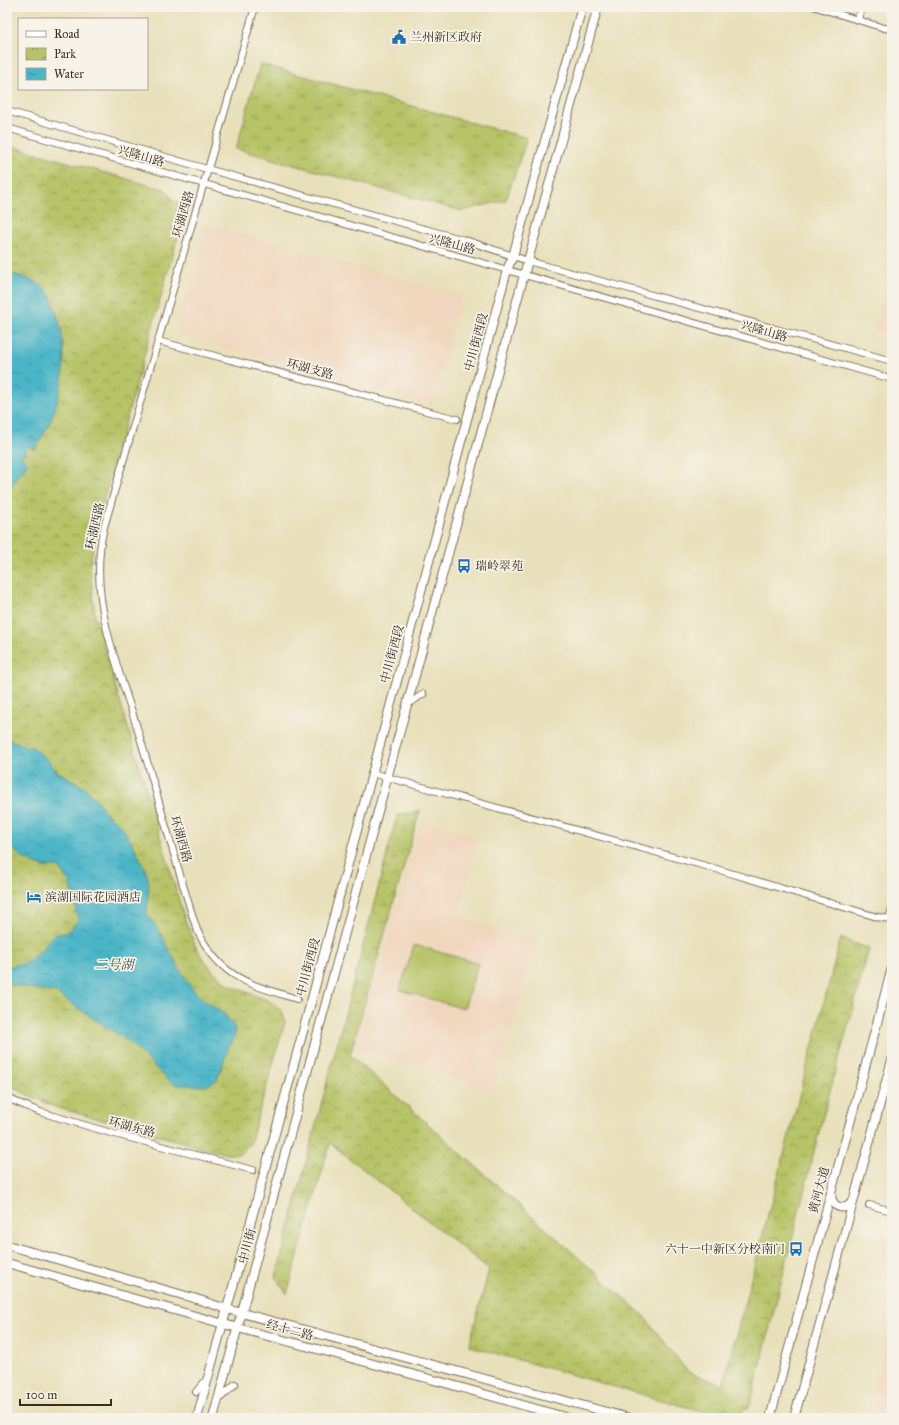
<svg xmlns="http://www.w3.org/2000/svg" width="899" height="1425" font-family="'IM FELL Great Primer','Noto Serif SC',serif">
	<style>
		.built { fill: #f0d6bc }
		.grass { fill: url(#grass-tufts); stroke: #787642 }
		.park { fill: url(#park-crowns); stroke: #787642 }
		.pitch { fill: #b6c366; stroke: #787642 }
		.water { fill: url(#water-ripples); stroke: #437073 }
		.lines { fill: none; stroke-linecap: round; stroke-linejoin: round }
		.minor-casing { stroke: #786a55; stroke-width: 8 }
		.major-casing { stroke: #786a55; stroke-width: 10 }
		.minor { stroke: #fff; stroke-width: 6 }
		.major { stroke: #fff; stroke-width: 8 }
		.labels { text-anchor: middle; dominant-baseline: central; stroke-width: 3.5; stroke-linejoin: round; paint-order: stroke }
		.poi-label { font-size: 12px; fill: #3b2a1e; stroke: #f7f3e8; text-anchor: start }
		.street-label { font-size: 12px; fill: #3b2a1e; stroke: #f7f3e8 }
		.water-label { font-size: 13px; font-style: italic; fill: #415b5a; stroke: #f7f3e8 }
	</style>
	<defs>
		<pattern id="grass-tufts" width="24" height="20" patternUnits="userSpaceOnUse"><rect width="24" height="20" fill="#b6c366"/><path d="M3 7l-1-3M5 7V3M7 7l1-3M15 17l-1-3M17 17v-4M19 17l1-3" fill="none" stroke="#959f53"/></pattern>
		<pattern id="park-crowns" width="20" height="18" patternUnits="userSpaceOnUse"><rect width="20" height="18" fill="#b6c366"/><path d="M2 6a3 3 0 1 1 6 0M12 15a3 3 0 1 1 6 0" fill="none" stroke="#959f53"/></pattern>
		<pattern id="water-ripples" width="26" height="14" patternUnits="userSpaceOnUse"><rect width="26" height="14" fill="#4bb5c8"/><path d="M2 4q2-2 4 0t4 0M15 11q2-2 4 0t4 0" fill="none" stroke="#4093a2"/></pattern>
	</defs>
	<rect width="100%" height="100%" fill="#f7f3e8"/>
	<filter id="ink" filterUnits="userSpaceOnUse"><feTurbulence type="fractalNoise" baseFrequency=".025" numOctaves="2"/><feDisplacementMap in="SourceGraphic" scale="8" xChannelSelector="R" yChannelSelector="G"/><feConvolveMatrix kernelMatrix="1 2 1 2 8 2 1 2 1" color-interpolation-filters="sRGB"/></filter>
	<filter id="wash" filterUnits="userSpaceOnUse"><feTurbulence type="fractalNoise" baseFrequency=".012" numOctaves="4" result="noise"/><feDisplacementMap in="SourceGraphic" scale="16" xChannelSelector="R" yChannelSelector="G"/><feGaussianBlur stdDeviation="0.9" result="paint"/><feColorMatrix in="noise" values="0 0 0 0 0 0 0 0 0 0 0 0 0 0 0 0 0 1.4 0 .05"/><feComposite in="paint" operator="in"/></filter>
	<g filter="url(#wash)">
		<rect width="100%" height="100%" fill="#e8e0ba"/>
		<g class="built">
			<path d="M206,224L462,296L432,406L175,334Z"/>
			<path d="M892,267V335L874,331Z"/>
			<path d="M421,820L480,837L457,917L537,941L493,1090L353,1048Z"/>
			<path d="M892,1322V1418H865Z"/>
		</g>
		<path class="grass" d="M260,64L527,138L506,200L462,211L236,149Z"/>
		<g class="park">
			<path d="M7,145L166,190L172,200L178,202L182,209L185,211L104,499L95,535L90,566L95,617L185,920L197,950L213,971L229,985L272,1002L282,1011L285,1022L250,1144L240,1154H226L55,1107L26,1094L7,1084Z"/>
			<path d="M420,810L350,1055L643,1315L688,1372L723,1385L841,938L869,949L820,1128L750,1406L735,1418L715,1415L469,1346L489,1269L330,1143L287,1294L276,1277L397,816Z"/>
		</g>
		<path class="pitch" d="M414,945L478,963L464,1009L400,990Z"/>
		<g class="water">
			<path d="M7,273C20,275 40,281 48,292C51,296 53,304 55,309C73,356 62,410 34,450L29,446L21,456L28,463L17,476L7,494Z"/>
			<path d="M7,739L28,747H32L49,761L55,770L84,787L97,800L107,815L116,821L123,829L136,850L147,874L149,884L147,914C167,939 176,970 197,994C207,1004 235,1017 235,1032C235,1035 233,1040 232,1044H230L217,1080L207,1086L178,1085L171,1083L129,1042L63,998L57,993L7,984V963L10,966L25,964L42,949L52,936L69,931L78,920L75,903L69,881L59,867H43L24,859L7,844Z"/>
		</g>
	</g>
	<g filter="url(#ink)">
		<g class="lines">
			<defs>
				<g id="minor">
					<path d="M255,7L104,527C86,601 121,671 141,741C160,804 177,868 197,930C221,979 249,984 297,999"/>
					<path d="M816,7L884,28L892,29"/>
					<path d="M858,20L861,7"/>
					<path d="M7,111L207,169L468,241L528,261L892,361"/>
					<path d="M7,128C301,214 597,295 892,379"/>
					<path d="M158,341L457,419"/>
					<path d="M407,705L423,694"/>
					<path d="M372,773L720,870L877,917L889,919L892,908"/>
					<path d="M7,1098L40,1112L111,1133L253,1170"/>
					<path d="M869,1205L892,1211"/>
					<path d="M196,1392L207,1379"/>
					<path d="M218,1400L235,1384"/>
				</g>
				<g id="major">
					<path d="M831,1195C832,1208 845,1212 853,1201"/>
					<path d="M7,1245L190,1297L227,1309L629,1418"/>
					<path d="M7,1263L238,1328L445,1383L568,1418"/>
					<path d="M197,1418L311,1002L507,270L513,256L582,7"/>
					<path d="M213,1418L521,286L598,7"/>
					<path d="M770,1418L892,968"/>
					<path d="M794,1418L892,1060"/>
				</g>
			</defs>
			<use href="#minor" class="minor-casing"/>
			<use href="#major" class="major-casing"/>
			<use href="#minor" class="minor"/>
			<use href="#major" class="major"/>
		</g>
	</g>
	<defs>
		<symbol id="civic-bare" viewBox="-9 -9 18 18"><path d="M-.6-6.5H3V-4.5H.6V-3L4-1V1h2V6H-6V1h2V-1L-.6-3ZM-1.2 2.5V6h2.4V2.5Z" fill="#1f6fb2" stroke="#f7f3e8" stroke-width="2.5" paint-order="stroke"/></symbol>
		<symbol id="bus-bare" viewBox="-9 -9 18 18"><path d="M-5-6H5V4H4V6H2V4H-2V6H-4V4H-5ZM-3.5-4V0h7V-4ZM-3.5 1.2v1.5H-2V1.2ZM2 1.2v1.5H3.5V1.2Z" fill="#1f6fb2" stroke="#f7f3e8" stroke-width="2.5" paint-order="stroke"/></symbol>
		<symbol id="hotel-bare" viewBox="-9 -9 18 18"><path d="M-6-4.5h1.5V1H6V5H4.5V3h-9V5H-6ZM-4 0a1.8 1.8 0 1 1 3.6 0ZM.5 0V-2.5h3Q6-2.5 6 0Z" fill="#1f6fb2" stroke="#f7f3e8" stroke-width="2.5" paint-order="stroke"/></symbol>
	</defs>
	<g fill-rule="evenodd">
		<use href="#civic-bare" x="389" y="27" width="20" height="20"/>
		<use href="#bus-bare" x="454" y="556" width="20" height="20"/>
		<use href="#hotel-bare" x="24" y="887" width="20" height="20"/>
		<use href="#bus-bare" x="786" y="1239" width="20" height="20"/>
	</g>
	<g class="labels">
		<g class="poi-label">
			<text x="410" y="37">兰州新区政府</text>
			<text x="475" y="566">瑞岭翠苑</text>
			<text x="45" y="897">滨湖国际花园酒店</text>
			<text x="785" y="1249" text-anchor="end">六十一中新区分校南门</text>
		</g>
		<g class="street-label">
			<text transform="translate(141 156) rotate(16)">兴隆山路</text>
			<text transform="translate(183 214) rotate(-74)">环湖西路</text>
			<text transform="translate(452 244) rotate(15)">兴隆山路</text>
			<text transform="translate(764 331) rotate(16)">兴隆山路</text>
			<text transform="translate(476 342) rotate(-75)">中川街西段</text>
			<text transform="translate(310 369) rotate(15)">环湖支路</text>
			<text transform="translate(95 526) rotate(-77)">环湖西路</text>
			<text transform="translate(392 654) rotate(-75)">中川街西段</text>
			<text transform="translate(181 839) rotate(74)">环湖西路</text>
			<text transform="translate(308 967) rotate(-75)">中川街西段</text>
			<text transform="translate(132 1127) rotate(15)">环湖东路</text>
			<text transform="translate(819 1190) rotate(-75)">黄河大道</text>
			<text transform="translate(247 1246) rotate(-75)">中川街</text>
			<text transform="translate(290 1330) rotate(15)">经十二路</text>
		</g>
		<g class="water-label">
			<text x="114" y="965">二号湖</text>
		</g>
	</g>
	<rect width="899" height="1425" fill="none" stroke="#f7f3e8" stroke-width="24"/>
	<rect x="18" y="18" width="130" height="72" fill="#f7f3e8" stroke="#aca397"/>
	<rect x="26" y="31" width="20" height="6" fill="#ffffff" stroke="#aca397"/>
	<text x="54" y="38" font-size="12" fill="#3b2a1e">Road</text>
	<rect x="26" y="48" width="20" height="12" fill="url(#park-crowns)" stroke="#aca397"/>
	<text x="54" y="58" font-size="12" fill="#3b2a1e">Park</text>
	<rect x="26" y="68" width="20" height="12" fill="url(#water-ripples)" stroke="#aca397"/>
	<text x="54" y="78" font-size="12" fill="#3b2a1e">Water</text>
	<path d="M20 1399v6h91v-6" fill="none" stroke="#3b2a1e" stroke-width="2"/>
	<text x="26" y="1399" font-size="12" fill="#3b2a1e" stroke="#f7f3e8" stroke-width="3" paint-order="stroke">100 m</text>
</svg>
